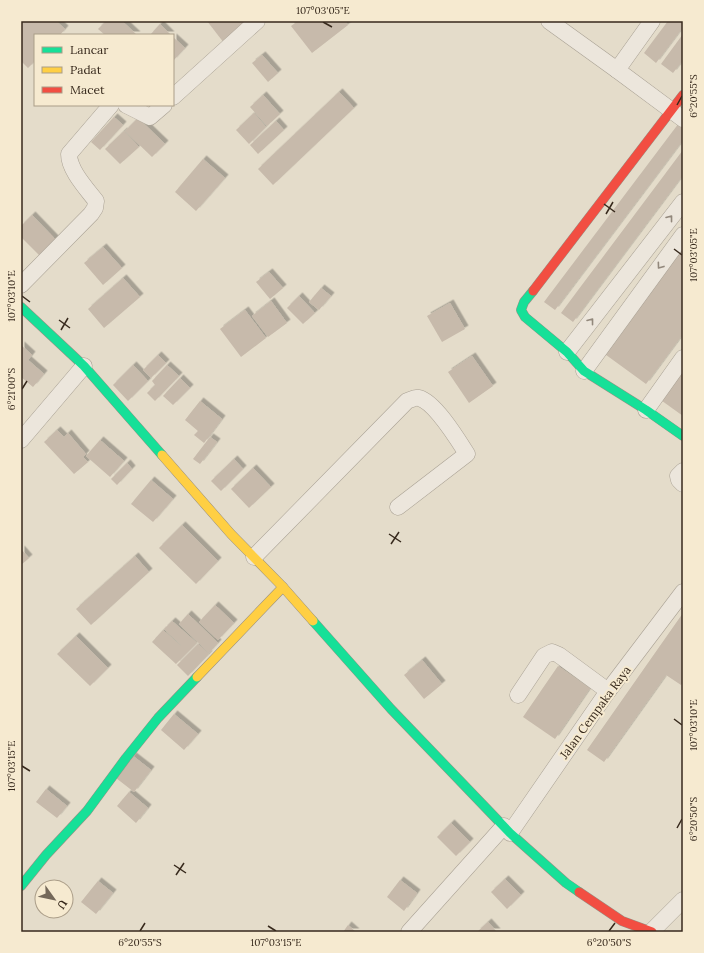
<svg xmlns="http://www.w3.org/2000/svg" width="704" height="953" font-family="Lora,serif">
	<style>
		.building { fill: #c7baab; filter: url(#shadow) }
		.lines { fill: none; stroke-linecap: round; stroke-linejoin: round }
		.street-casing { stroke: #a9a194; stroke-width: 17 }
		.fast-casing { stroke: #989084; stroke-width: 10 }
		.slow-casing { stroke: #989084; stroke-width: 10 }
		.jam-casing { stroke: #989084; stroke-width: 10 }
		.street { stroke: #ece6dc; stroke-width: 16 }
		.fast { stroke: #16e098; stroke-width: 9 }
		.slow { stroke: #ffcf43; stroke-width: 9 }
		.jam { stroke: #f24e42; stroke-width: 9 }
		.oneway { stroke: #92887c }
		.ticks { fill: none; stroke: #37291c; stroke-width: 1.5 }
		.labels { text-anchor: middle; dominant-baseline: central; stroke-width: 4; stroke-linejoin: round; paint-order: stroke }
		.street-label { font-size: 12px; fill: #37291c; stroke: #f6ead0 }
		.neatline { fill: none; stroke: #37291c; stroke-width: 1.5 }
		.ticks-label { font-size: 10px; text-anchor: middle; fill: #37291c }
	</style>
	<defs>
		<filter id="shadow"><feDropShadow dx="3.5" dy="-3.5" stdDeviation="0" flood-color="#0004"/></filter>
	</defs>
	<rect width="100%" height="100%" fill="#e4dcca"/>
	<g class="building">
		<path d="M21,21H56L65,29L60,35H35V61L28,68L21,61Z"/>
		<path d="M106,21H122L137,35H105L98,29Z"/>
		<path d="M207,21H249L224,43Z"/>
		<path d="M298,21H345L348,25L312,53L291,26Z"/>
		<path d="M668,21H683V27L656,63L644,53Z"/>
		<path d="M160,24L171,35H150Z"/>
		<path d="M683,34V60L673,73L661,64Z"/>
		<path d="M173,37L185,48L173,61Z"/>
		<path d="M262,55L278,73L268,82L252,63Z"/>
		<path d="M339,92L354,108L273,185L258,169Z"/>
		<path d="M263,95L280,114L267,126L250,107Z"/>
		<path d="M254,113L266,127L249,144L236,130Z"/>
		<path d="M114,117L123,125L100,150L91,142Z"/>
		<path d="M138,118L165,144L152,157L125,131Z"/>
		<path d="M276,121L284,130L258,154L250,145Z"/>
		<path d="M679,123L683,126V140L555,310L544,302Z"/>
		<path d="M124,131L139,147L120,164L105,149Z"/>
		<path d="M683,150V175L573,322L561,313Z"/>
		<path d="M203,159L225,178L196,211L175,192Z"/>
		<path d="M32,215L56,240L40,256L21,237V226Z"/>
		<path d="M683,240V334L646,384L602,352Z"/>
		<path d="M103,247L122,268L103,285L84,263Z"/>
		<path d="M269,272L283,288L270,299L256,282Z"/>
		<path d="M123,278L140,297L104,328L88,309Z"/>
		<path d="M321,288L331,296L319,310L309,302Z"/>
		<path d="M299,296L315,313L303,324L287,308Z"/>
		<path d="M271,301L287,323L268,337L252,316Z"/>
		<path d="M450,303L465,329L442,342L427,316Z"/>
		<path d="M245,310L266,338L241,357L220,329Z"/>
		<path d="M21,345L32,355L28,360L44,374L33,387L21,377Z"/>
		<path d="M158,355L166,363L151,378L143,370Z"/>
		<path d="M472,356L493,386L469,403L448,372Z"/>
		<path d="M683,363V416L658,398Z"/>
		<path d="M133,365L148,381L128,401L113,385Z"/>
		<path d="M167,365L179,376L155,401L147,393L155,385L152,381Z"/>
		<path d="M180,378L190,388L173,405L163,396Z"/>
		<path d="M200,401L222,419L204,443L194,435L198,431L185,420Z"/>
		<path d="M57,430L64,437L68,433L86,454L83,457L88,462L74,474L44,442Z"/>
		<path d="M210,437L217,442L200,464L193,459Z"/>
		<path d="M100,440L124,461L110,477L86,456Z"/>
		<path d="M234,459L243,469L221,491L211,481Z"/>
		<path d="M127,463L132,469L117,485L111,479Z"/>
		<path d="M253,468L271,487L249,508L231,489Z"/>
		<path d="M151,480L173,499L153,522L131,504Z"/>
		<path d="M182,525L218,561L196,584L159,548Z"/>
		<path d="M21,549L29,558L21,565Z"/>
		<path d="M135,556L149,572L91,625L76,609Z"/>
		<path d="M215,605L234,623L218,640L199,622Z"/>
		<path d="M683,613V683L681,685L666,675L604,762L587,750Z"/>
		<path d="M188,614L218,643L209,653L179,624Z"/>
		<path d="M172,621L197,643L176,664L152,642L163,630L181,646V645L164,629Z"/>
		<path d="M76,636L108,668L90,686L57,654Z"/>
		<path d="M198,644L209,654L188,676L177,665Z"/>
		<path d="M422,660L442,684L424,699L404,675Z"/>
		<path d="M558,666L590,688L555,739L523,717Z"/>
		<path d="M174,714L198,734L184,750L161,730Z"/>
		<path d="M133,756L151,770L134,792L116,778Z"/>
		<path d="M46,789L67,806L57,818L36,802Z"/>
		<path d="M129,792L148,808L136,823L117,806Z"/>
		<path d="M451,823L470,842L456,856L437,837Z"/>
		<path d="M505,879L521,895L507,909L491,892Z"/>
		<path d="M400,880L417,893L404,911L387,897Z"/>
		<path d="M98,881L113,893L96,914L81,902Z"/>
		<path d="M488,922L497,932H477Z"/>
		<path d="M348,925L356,932H343Z"/>
	</g>
	<g class="lines">
		<defs>
			<g id="street">
				<path d="M549,21L617,70L683,119"/>
				<path d="M617,70L652,21"/>
				<path d="M173,97L257,21"/>
				<path d="M126,105L150,117L164,105"/>
				<path d="M21,285L91,214L95,208L96,201C86,188 69,170 69,154L111,105"/>
				<path d="M567,352L683,202"/>
				<path d="M584,371L683,235"/>
				<path d="M646,410L683,358"/>
				<path d="M21,440L84,366"/>
				<path d="M683,471L678,476L679,480L683,484"/>
				<path d="M254,557L407,401C410,400 415,397 419,398C435,402 458,440 467,454L398,507"/>
				<path d="M518,695L544,656L552,652L559,655L608,691"/>
				<path d="M510,833L608,691L683,592"/>
				<path d="M409,932L504,826"/>
				<path d="M651,932L683,900"/>
			</g>
			<g id="fast">
				<path d="M533,291L524,302L521,310L525,317L567,352L584,371L646,410L683,436"/>
				<path d="M21,307L84,366L162,455"/>
				<path d="M313,621L391,709L510,833L566,883L579,892"/>
				<path d="M21,886L46,855L87,811L126,758L158,718L197,677"/>
			</g>
			<g id="slow">
				<path d="M162,455L231,534L283,587L313,621"/>
				<path d="M197,677L283,587"/>
			</g>
			<g id="jam">
				<path d="M533,291L683,95"/>
				<path d="M579,892L622,921L652,932"/>
			</g>
		</defs>
		<use href="#street" class="street-casing"/>
		<use href="#fast" class="fast-casing"/>
		<use href="#slow" class="slow-casing"/>
		<use href="#jam" class="jam-casing"/>
		<use href="#street" class="street"/>
		<use href="#fast" class="fast"/>
		<use href="#slow" class="slow"/>
		<use href="#jam" class="jam"/>
	</g>
	<defs><path id="oneway-chevron" d="M-2-3.5L2.5 0L-2 3.5" fill="none" stroke-width="1.6" stroke-linecap="round" stroke-linejoin="round"/></defs>
	<g class="oneway">
		<use href="#oneway-chevron" transform="translate(670 218) rotate(-52)"/>
		<use href="#oneway-chevron" transform="translate(660 266) rotate(126)"/>
		<use href="#oneway-chevron" transform="translate(591 321) rotate(-52)"/>
	</g>
	<path class="ticks" d="M323,22L332,27M677,105L682,96M604,204L615,212M606,214L613,202M674,249L682,255M22,296L30,302M59,320L70,328M61,330L68,318M22,389L27,381M389,534L401,542M391,544L399,532M674,719L682,725M22,766L30,771M677,828L682,819M174,865L186,873M176,875L184,863M268,926L276,931M140,931L145,923M609,931L615,923"/>
	<g class="labels">
		<g class="street-label">
			<text transform="translate(595 712) rotate(-54)">Jalan Cempaka Raya</text>
		</g>
	</g>
	<rect width="704" height="953" fill="none" stroke="#f6ead0" stroke-width="44"/>
	<rect x="34" y="34" width="140" height="72" fill="#f6ead0" stroke="#aa9d88"/>
	<rect x="42" y="47" width="20" height="6" fill="#16e098" stroke="#aa9d88"/>
	<text x="70" y="54" font-size="12" fill="#37291c">Lancar</text>
	<rect x="42" y="67" width="20" height="6" fill="#ffcf43" stroke="#aa9d88"/>
	<text x="70" y="74" font-size="12" fill="#37291c">Padat</text>
	<rect x="42" y="87" width="20" height="6" fill="#f24e42" stroke="#aa9d88"/>
	<text x="70" y="94" font-size="12" fill="#37291c">Macet</text>
	<g transform="translate(54 899) rotate(123)"><circle r="19" fill="#f6ead0" stroke="#aa9d88"/>
	<path d="M0-3L7 15L0 10L-7 15Z" fill="#746859"/>
	<text y="-6" font-size="11" font-weight="bold" text-anchor="middle" fill="#37291c">U</text>
	</g>
	<rect x="22" y="22" width="660" height="909" class="neatline"/>
	<g class="ticks-label">
		<text x="323" y="14">107°03'05"E</text>
		<text transform="translate(693 96) rotate(-90)" y="4">6°20'55"S</text>
		<text transform="translate(693 255) rotate(-90)" y="4">107°03'05"E</text>
		<text transform="translate(11 296) rotate(-90)" y="4">107°03'10"E</text>
		<text transform="translate(11 389) rotate(-90)" y="4">6°21'00"S</text>
		<text transform="translate(693 725) rotate(-90)" y="4">107°03'10"E</text>
		<text transform="translate(11 766) rotate(-90)" y="4">107°03'15"E</text>
		<text transform="translate(693 819) rotate(-90)" y="4">6°20'50"S</text>
		<text x="140" y="946">6°20'55"S</text>
		<text x="276" y="946">107°03'15"E</text>
		<text x="609" y="946">6°20'50"S</text>
	</g>
</svg>
